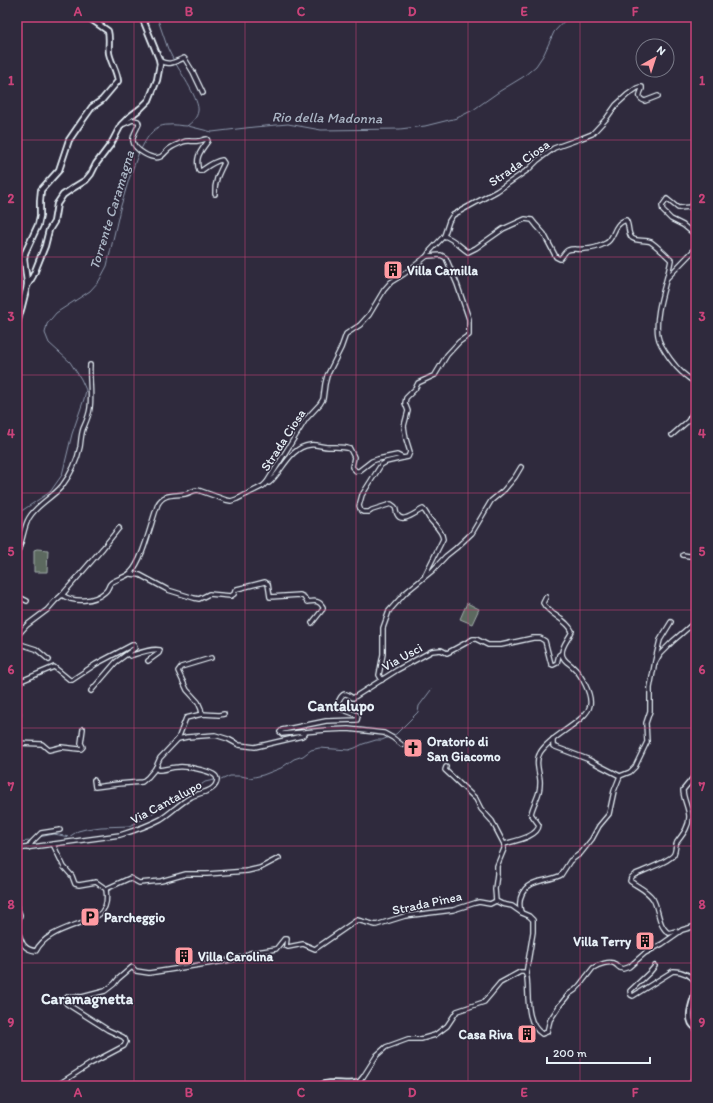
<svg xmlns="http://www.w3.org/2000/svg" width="713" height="1103" font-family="Itim,sans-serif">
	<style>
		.built { fill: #423a47 }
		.green { fill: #5c695e; stroke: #a2adab }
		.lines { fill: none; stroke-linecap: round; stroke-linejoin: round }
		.stream { stroke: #8e99ad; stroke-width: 1 }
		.street-casing { stroke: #e8f1f8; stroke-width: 6 }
		.secondary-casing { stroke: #e8f1f8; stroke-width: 8 }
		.street { stroke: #2f2a3d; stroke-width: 3.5 }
		.secondary { stroke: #2f2a3d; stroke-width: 4.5 }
		.grid { fill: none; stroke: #ca437a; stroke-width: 1; stroke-opacity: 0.55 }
		.labels { text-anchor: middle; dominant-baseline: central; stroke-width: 3; stroke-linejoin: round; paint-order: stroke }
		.street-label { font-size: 13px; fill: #e8f1f8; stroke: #2f2a3d }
		.poi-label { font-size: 13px; font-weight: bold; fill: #e8f1f8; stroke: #2f2a3d; text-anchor: start }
		.water-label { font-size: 14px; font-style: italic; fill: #acb7c6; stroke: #2f2a3d }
		.quarter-label { font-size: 15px; font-weight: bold; fill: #e8f1f8; stroke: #2f2a3d }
		.neatline { fill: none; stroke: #ca437a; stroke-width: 1.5 }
		.grid-label { font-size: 13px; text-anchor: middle; font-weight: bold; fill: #ca437a }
	</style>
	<rect width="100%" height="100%" fill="#2f2a3d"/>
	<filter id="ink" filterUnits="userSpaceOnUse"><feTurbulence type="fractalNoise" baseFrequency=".025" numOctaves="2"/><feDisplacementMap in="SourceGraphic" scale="8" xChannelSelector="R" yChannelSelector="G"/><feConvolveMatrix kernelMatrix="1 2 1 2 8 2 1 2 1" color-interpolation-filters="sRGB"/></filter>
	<g filter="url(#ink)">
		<path class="built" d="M17,712H23L18,742H17Z"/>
		<g class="green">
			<path d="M37,549L48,550L47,572H34V550Z"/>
			<path d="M467,603L479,609L472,624L460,619Z"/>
		</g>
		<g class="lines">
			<g class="stream">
				<path d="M157,17L168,49L174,61"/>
				<path d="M188,126L212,132L254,127L288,124L321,130L400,129L425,126L457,118L473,110L500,91L523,77L536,66L544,54L554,32L568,17"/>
				<path d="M141,149C147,138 153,125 168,125C174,124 181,126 187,126C192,122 197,118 198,111C200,101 181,73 176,64"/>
				<path d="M17,514L50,492L62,475L72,434L84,399L86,390L81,379L70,362L49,343L45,333L47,324L56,313L90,291L99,281L107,266L120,209L129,179L139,152"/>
				<path d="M392,736L396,734L418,712L419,706L431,690"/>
				<path d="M221,780L230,776H241L250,778L263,775L281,768L294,759L303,756L311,750L319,748L349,750L355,748L363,744L376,740H382L389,737"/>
				<path d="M39,837L54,834L69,837L78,831L86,829L101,827L129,826L146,818L152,814L156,810L157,807L161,805L173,802L181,795L191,792L205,782L214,780"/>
				<path d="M17,841L20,842L30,841"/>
			</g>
			<defs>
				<g id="street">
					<path d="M160,61C170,66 174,62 184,58L185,59L193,72L203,93"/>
					<path d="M124,124L133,120L138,121L139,124C137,129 132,135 133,141C134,150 152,160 160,157C163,156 166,151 169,149C173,146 178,144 183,142C188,140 193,142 198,141C201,141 204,139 207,139L208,141C200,152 195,157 199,171H201C208,166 214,161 222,160L224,163C219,173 214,182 215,194"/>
					<path d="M696,191L692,207H691L678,208L667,199L662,206L663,211L671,219L683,225L694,234L696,238"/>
					<path d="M444,236C454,239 459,246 468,252L476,248L503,229L525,219L532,220L536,225L544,234L556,257L560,259C563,256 565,251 568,250C573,248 579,250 584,249C591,249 599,247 606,243C615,239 612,224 626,220C630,226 627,233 632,238C637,242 645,239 651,242C658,247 665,254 671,260C667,283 654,312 658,336C659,344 666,353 671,360C678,370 686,377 696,383"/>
					<path d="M668,277L696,248"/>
					<path d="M672,435L688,421L696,407"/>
					<path d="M403,458L386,462L381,465L362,495L359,506L361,511L363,512H369L372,510L391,504L395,507C396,509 396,512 397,514C402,525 417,511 423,509C426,512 427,515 429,518C434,525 442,530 443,539L425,575"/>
					<path d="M267,482L269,483C282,472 290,447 310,445C316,444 322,447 328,447C336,447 343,446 350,449L354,457L352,467L356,471H359L372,461L378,459L397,455L403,458L408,457L410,452L406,439L404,426L408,411L405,403L406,398L415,389L418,383L435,375L447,355L459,342L469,335V319L457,284L446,258L441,255L427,256"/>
					<path d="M17,553C23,542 23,528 29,518C37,504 52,498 62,486C71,474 77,462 80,447C81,441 81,435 83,429C86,422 89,416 90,408C92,394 89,380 90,365"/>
					<path d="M683,555L689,556L696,555"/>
					<path d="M130,574L140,575L168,590L194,598L199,599L209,594L231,596L234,594L235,591L237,589L265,582L268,584L270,597L300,595L304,597L307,602C315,601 319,600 323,607V609L312,623"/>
					<path d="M62,595L103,548L119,528"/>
					<path d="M17,596L27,601"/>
					<path d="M17,636L27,625L47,610L55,601L62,595C74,603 94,602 105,592C108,590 108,587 110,584C114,579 126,578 131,572C143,560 151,522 158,504C164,493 174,496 185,494C190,493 193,490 198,490L226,500L231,501L237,499L263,486L267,482L306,419L320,404L323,399L325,384L327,376L341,348L346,334L360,325L369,315L384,290L391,282L404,274L427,256L430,251L444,236L449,221L453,215L497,191L529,169L538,160L554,148L582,138L592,134L606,119L616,105L627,95L637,88L640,87H642V89C639,95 638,99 645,101L658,96"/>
					<path d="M17,643L36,649L49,660"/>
					<path d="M128,654L130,656C139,653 151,648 160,650L159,653L148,661"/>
					<path d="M655,663L660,654L673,641L696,621"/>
					<path d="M382,680L379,675L383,654V628L389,611L405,593L432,571L446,556L456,548L472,533L491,501L504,490L515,477L521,467"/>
					<path d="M17,684L21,681L54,667L70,680H72L96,664L132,645H134L135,648L116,662L91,691"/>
					<path d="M202,714L201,709L198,702L187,690L178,671L181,667L211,658"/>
					<path d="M178,739L186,718L202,714L219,715L224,714"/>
					<path d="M553,739V746L587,759L620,776"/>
					<path d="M696,740V745"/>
					<path d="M17,743L42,744L49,750L61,747L79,749H81L83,747L81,743L83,729"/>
					<path d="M402,745L393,738L384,733L348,729L326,730L282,734L280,732L282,730L326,721L357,720L358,716L357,715L336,707C338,703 341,693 346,694C349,695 351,697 353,698L397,670L432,651L441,650L447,653L449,652L473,639H476L488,645H501L533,638H540L545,641L551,664L553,665L557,663L559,655L562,653"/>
					<path d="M446,767L445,770L476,799L481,809L492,821L504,844"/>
					<path d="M94,780L95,787L118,784L142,782L148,777L154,770L156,767"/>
					<path d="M53,844L64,867L72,876L75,884L79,885L96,882L106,889L130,878L139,883L161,881L186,874H207L247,871L260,868L279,858"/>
					<path d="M504,844V849L497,866V874L495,889L496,901L502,904L512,906L522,913L529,916L533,920V932L526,974L527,978C529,995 525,1023 542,1034L547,1032L550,1020L560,1005L569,994L575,990L579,986L593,968C598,965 610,960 615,964C617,965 618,967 620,968L623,969L629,967L645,953L662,944L682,930L696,926"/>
					<path d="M504,844C514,841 538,837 539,825L531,814C534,801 541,795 540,780C539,771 535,761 540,753C549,736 588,721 590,705C592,694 581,674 573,667C569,663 562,660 562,653C562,645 569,639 572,631C567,619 549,615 543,603L546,597"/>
					<path d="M28,848L32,842L41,833L60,830"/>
					<path d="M17,849L120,835C133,831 148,826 161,819C171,813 180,803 191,797C200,792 217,792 217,779C216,776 216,776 213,774C206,770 186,766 178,767C171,767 165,770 158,770L156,767L160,758L178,739L187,737L215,735L228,739L239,745L255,747L302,736L305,734L304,733"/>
					<path d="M17,907L20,915L17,925"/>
					<path d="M521,912C517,898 523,886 537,882C544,880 552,879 559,876L561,875L570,861L581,853L592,839L599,826L609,814L614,791L620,776L630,772L635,767L647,742L646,723L650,711V688L655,661L660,640L671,622"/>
					<path d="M17,929C22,940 21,949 36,951C45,932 73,927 90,919C95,917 101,915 103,910C107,905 107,896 106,889"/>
					<path d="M676,931L669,933C658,927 659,909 653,899C647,890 638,887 630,881L631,878L634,875C642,871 671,861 674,854C676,850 675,846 677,842C683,834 689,827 689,817C689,808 683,799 683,790L696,774"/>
					<path d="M655,966L650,972L630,991L631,995L633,996L673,971C682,971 691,975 696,983"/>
					<path d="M358,1083L363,1077L377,1055L386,1047L408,1039H421L435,1035L447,1026L457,1011L484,1002L500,983L520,972H524L526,974"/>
					<path d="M56,1086L90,1064L124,1046L126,1042L125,1039L123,1037L108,1030L67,1004L65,1001L66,998L69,996L82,997L105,991L114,984L118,979L132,967L136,971L149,973L225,961L244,957L250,953L276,949L284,939H287L286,946L288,947L303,944L315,949L357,920L376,925L405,916L453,910L475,903L479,902L490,904L496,901"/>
				</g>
				<g id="secondary">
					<path d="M27,286L33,276L45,246L49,230L54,222L57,204L63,195L73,188L86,180L91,174L96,164L111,144L121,125L128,118L141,108L149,100L157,80L160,64L159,59L142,17"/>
					<path d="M17,323L22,306L27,286V282L24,259L25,253L38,225L40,216V201L41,190L59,170L69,140L82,121L92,107L102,100L118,81C117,71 111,63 109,53C108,46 110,38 108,31L88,17"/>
					<path d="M696,991C693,1002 684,1020 696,1028"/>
					<path d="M319,1086C331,1080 345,1086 358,1083"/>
					<path d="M691,1086L696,1075"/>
				</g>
			</defs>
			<use href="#street" class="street-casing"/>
			<use href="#secondary" class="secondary-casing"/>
			<use href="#street" class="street"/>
			<use href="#secondary" class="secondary"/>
		</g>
	</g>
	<path class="grid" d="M134,17V1086M245,17V1086M356,17V1086M468,17V1086M580,17V1086M17,140H696M17,257H696M17,375H696M17,493H696M17,610H696M17,728H696M17,846H696M17,963H696"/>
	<defs>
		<symbol id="building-square" viewBox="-11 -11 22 22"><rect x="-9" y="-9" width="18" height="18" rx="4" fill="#ff9aa2" stroke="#2f2a3d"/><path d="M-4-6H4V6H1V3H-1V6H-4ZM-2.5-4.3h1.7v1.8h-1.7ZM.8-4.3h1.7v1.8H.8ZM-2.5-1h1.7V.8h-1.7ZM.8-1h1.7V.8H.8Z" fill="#111"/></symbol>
		<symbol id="church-square" viewBox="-11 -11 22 22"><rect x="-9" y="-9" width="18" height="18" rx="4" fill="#ff9aa2" stroke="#2f2a3d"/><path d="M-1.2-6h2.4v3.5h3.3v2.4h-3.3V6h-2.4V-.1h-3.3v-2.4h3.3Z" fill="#111"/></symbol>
		<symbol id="parking-square" viewBox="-11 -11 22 22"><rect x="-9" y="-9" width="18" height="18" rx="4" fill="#ff9aa2" stroke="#2f2a3d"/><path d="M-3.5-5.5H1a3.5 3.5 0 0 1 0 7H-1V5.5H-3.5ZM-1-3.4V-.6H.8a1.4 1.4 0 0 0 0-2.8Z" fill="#111"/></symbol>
	</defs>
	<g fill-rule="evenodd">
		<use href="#building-square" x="382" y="259" width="22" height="22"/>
		<use href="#church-square" x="402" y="737" width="22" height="22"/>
		<use href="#parking-square" x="79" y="906" width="22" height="22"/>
		<use href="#building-square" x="634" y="930" width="22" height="22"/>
		<use href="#building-square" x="173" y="945" width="22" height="22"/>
		<use href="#building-square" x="516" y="1023" width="22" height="22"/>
	</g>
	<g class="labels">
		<g class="street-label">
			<text transform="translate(519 163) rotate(-35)">Strada Ciosa</text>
			<text transform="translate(283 440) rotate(-57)">Strada Ciosa</text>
			<text transform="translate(402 657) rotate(-29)">Via Usci</text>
			<text transform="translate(166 802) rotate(-28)">Via Cantalupo</text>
			<text transform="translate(427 903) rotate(-12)">Strada Pinea</text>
		</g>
		<g class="poi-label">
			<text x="407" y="270">Villa Camilla</text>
			<text x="427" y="741">Oratorio di<tspan x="427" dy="15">San Giacomo</tspan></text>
			<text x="104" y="917">Parcheggio</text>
			<text x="631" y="941" text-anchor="end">Villa Terry</text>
			<text x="198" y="956">Villa Carolina</text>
			<text x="513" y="1034" text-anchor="end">Casa Riva</text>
		</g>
		<g class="water-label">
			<text transform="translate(327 118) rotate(1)">Rio della Madonna</text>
			<text transform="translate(112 210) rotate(-73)">Torrente Caramagna</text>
		</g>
		<g class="quarter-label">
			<text x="341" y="706">Cantalupo</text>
			<text x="87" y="999">Caramagnetta</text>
		</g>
	</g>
	<rect width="713" height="1103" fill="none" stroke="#2f2a3d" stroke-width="44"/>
	<g transform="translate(655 58) rotate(39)"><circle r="19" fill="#2f2a3d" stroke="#797a88"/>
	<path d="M0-3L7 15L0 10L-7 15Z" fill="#ff9aa2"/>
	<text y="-6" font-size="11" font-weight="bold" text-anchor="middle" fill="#e8f1f8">N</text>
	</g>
	<path d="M547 1057v6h103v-6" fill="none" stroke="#e8f1f8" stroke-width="2"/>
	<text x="553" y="1057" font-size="12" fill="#e8f1f8" stroke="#2f2a3d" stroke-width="3" paint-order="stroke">200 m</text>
	<rect x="22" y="22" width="669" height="1059" class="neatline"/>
	<g class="grid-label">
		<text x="78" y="16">A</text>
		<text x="189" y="16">B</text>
		<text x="301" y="16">C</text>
		<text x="412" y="16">D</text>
		<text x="524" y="16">E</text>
		<text x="635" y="16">F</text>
		<text x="11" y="85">1</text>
		<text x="702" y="85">1</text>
		<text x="11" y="203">2</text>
		<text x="702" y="203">2</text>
		<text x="11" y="321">3</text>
		<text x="702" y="321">3</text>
		<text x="11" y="438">4</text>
		<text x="702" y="438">4</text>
		<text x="11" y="556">5</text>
		<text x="702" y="556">5</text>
		<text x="11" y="674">6</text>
		<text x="702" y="674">6</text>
		<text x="11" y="791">7</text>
		<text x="702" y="791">7</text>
		<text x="11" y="909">8</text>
		<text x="702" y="909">8</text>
		<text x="11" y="1027">9</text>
		<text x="702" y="1027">9</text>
		<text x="78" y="1097">A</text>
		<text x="189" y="1097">B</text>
		<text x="301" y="1097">C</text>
		<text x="412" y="1097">D</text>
		<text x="524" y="1097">E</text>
		<text x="635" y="1097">F</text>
	</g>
</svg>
